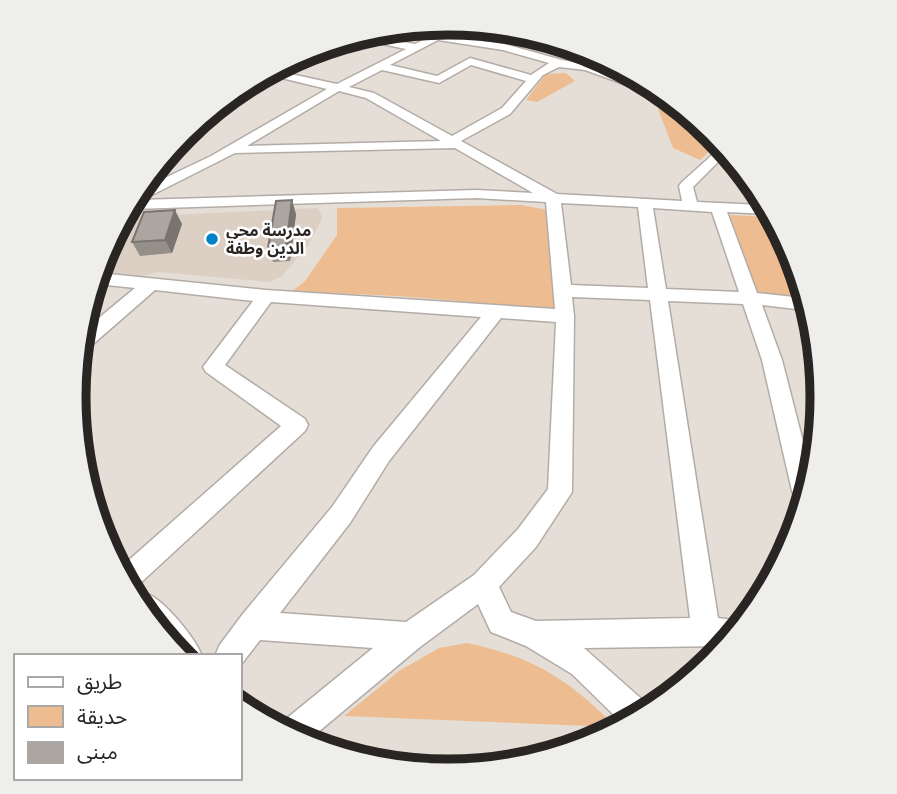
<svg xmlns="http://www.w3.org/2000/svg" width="897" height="794" font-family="'PT Sans','Noto Sans Arabic',sans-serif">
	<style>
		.built { fill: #dcd0c4 }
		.green { fill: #edbd91 }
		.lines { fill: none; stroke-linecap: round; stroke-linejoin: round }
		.minor-casing { stroke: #b3aca6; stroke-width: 3 }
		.minor { fill: #fff; fill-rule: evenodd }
		.wall { fill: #958f8a }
		.shaded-wall { fill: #797470 }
		.building { fill: #ada6a0; stroke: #797470; stroke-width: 2 }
		.poi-dot { fill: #0282ca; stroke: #fff; stroke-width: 2.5 }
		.labels { text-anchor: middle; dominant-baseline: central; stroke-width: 5; stroke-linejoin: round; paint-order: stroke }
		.far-poi-label { font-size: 16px; font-weight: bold; fill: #282523; stroke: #fff; text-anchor: start }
		.rim { fill: none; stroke: #282523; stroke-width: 9 }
	</style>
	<rect width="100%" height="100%" fill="#e5ded7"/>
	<path class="built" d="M317,208L322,215L321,221L308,246L282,276L269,282L158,272L135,278L99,274L103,253L127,217Z"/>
	<g class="green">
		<path d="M566,73L575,81L537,102L526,100L546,74Z"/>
		<path d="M669,103L713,133L720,142L700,160L673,148L658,109Z"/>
		<path d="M521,205L548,210L559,312C470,301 380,292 290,293L305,281L337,235V208Z"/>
		<path d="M730,215L769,217L794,254L803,299L756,295Z"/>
		<path d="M467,643C534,657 568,679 616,727L344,716L399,671L439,648Z"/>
	</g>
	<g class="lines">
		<defs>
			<g id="minor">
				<path d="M455,24L464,26L447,36L504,44L562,60L593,66L635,80L654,93L646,92L585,70L559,67L543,75L510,114L461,141L557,194L682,201L679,186L681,183L722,146L727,153L693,187L697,202L762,205L768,214L727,212L757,293L803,298L804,310L762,305L782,360L809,465L802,501L796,499L792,491L762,360L743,304L668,301L718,618L740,621L723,646L584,648L646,703L647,706L622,723L572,674L526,646L491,632L478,604L420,647L305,743L280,726L281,723L373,648L260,640L240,666V656H215L219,646L242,615L332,507L373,447L481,317L271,302L225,365L305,419L308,425L305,431L135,588L121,567L281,426L206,372L203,367L253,301L155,290L92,345L85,347L88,327L135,288L97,284L99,273L266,290L555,309L546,202L476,198L133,209L138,200L476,190L533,193L455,148L235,153L148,197L140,198L148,186L211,156L327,89L269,75L277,71L337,84L406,49L363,40L375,37L415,44ZM438,40L503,50L549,63L531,75L470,58L437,76L390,65ZM471,65L526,81L502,108L452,136L374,93L349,87L382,70L439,83ZM339,91L366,98L441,141L247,146ZM561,203L638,207L648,288L571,285ZM653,208L712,212L739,292L666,289ZM572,297L650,300L690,618L536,621L511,612L499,587L536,547L572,492L574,316ZM501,318L556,322L548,489L518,529L474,575L406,622L280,613L350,523L389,461Z"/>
				<path d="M148,594C166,602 195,638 202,656H180L141,597Z"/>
			</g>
		</defs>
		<use href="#minor" class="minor-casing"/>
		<use href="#minor" class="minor"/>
	</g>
	<g class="wall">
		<path d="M296,214L290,261L273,262L268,248Z"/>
		<path d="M182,224L172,253L140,256L132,242Z"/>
	</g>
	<g class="shaded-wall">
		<path d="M292,200L296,214L290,261L286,247Z"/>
		<path d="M175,210L182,224L172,253L165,240Z"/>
	</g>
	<g class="building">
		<path d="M292,200L286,247L268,248L276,201Z"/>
		<path d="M175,210L165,240L132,242L144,212Z"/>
	</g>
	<circle class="poi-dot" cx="212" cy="239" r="7"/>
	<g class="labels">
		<g class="far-poi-label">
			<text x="226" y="230">مدرسة محي<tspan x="226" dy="18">الدين وطفة</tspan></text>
		</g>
	</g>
	<path d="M0 0H897V794H0ZM86 397a362 362 0 1 1 724 0a362 362 0 1 1-724 0Z" fill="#eeeeed" fill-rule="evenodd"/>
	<path class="rim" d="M86 397a362 362 0 1 1 724 0a362 362 0 1 1-724 0Z"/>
	<rect x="14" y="654" width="228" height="126" fill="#ffffff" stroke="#a9a8a7" stroke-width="2"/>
	<rect x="28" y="677" width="35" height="10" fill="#ffffff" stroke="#a9a8a7" stroke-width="2"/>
	<text x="77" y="689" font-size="21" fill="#282523">طريق</text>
	<rect x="28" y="706" width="35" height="21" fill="#edbd91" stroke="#a9a8a7" stroke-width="2"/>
	<text x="77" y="724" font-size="21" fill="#282523">حديقة</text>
	<rect x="28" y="742" width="35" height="21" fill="#ada6a0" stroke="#a9a8a7" stroke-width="2"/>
	<text x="77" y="759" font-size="21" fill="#282523">مبنى</text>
</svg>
